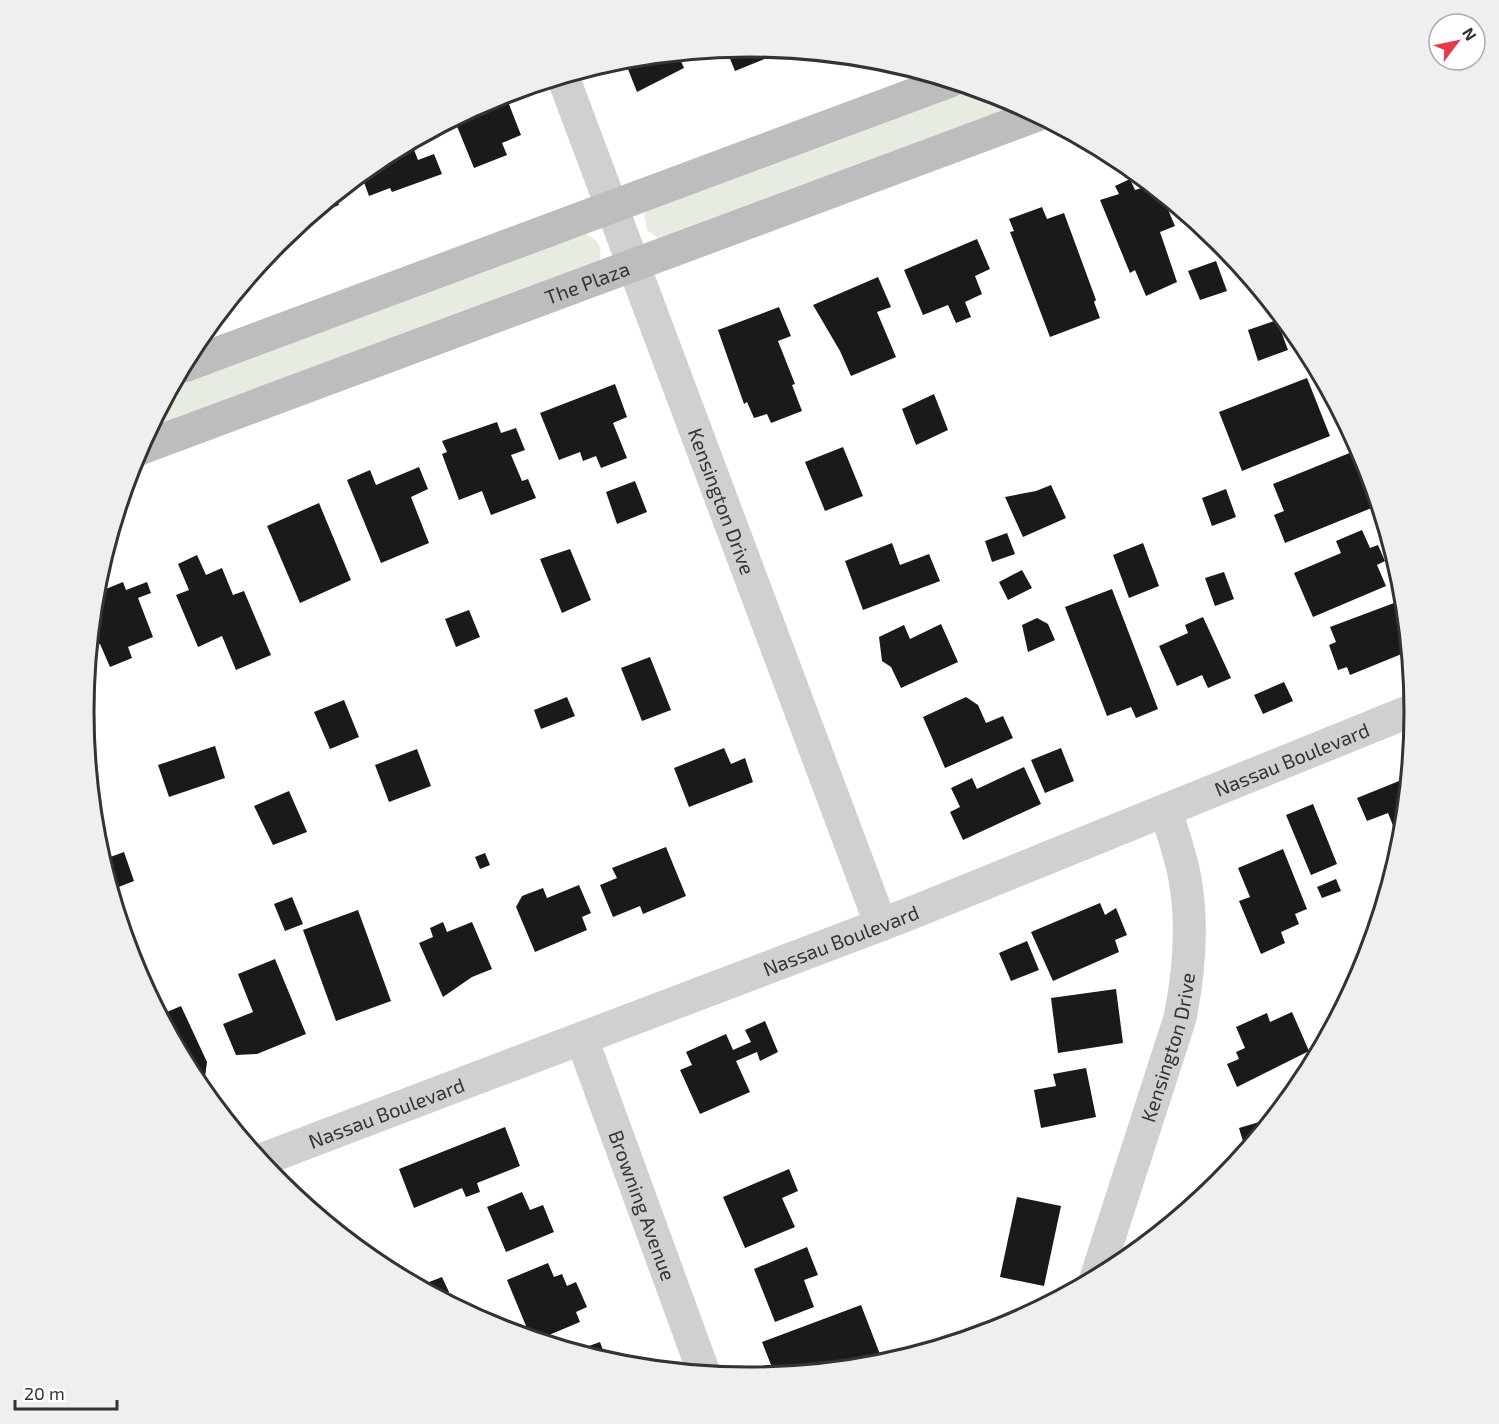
<svg xmlns="http://www.w3.org/2000/svg" width="1499" height="1424" font-family="'Exo 2',sans-serif">
	<style>
		.green { fill: #e6ecdf }
		.building { fill: #1a1a1a }
		.lines { fill: none; stroke-linecap: round; stroke-linejoin: round }
		.minor { stroke: #d0d0d0; stroke-width: 33 }
		.secondary { stroke: #bdbdbd; stroke-width: 33 }
		.labels { text-anchor: middle; dominant-baseline: central; stroke-width: 6; stroke-linejoin: round; paint-order: stroke }
		.street-label { font-size: 20px; fill: #333; stroke: #fff }
		.rim { fill: none; stroke: #333; stroke-width: 3 }
	</style>
	<rect width="100%" height="100%" fill="#fff"/>
	<g class="green">
		<path d="M967,86L1004,97L1025,108L660,240L647,230L644,214L655,202Z"/>
		<path d="M574,232C591,233 605,242 599,261L147,434L176,381Z"/>
	</g>
	<g class="building">
		<path d="M750,47L787,50L735,71L726,49Z"/>
		<path d="M678,54L684,68L637,92L624,59Z"/>
		<path d="M505,94L521,135L502,143L507,155L474,168L454,119Z"/>
		<path d="M411,142L418,160L434,154L442,174L392,192L390,188L369,196L361,174L380,158Z"/>
		<path d="M1130,179L1135,190L1151,185L1161,193L1175,226L1160,232L1177,282L1146,296L1135,270L1130,273L1100,200L1119,194L1115,186Z"/>
		<path d="M335,195L339,205L309,218V217Z"/>
		<path d="M1042,207L1047,219L1064,213L1096,300L1094,302L1100,318L1050,337L1010,232L1014,231L1009,219Z"/>
		<path d="M977,239L990,269L975,276L982,294L965,302L971,317L956,323L948,305L923,315L904,270Z"/>
		<path d="M1216,261L1227,291L1200,300L1188,271Z"/>
		<path d="M878,277L891,307L877,312L896,357L851,376L840,351L813,305Z"/>
		<path d="M779,307L791,336L778,341L795,384L792,385L802,411L771,423L767,414L754,418L747,402L744,404L718,330Z"/>
		<path d="M1277,320L1288,350L1258,361L1248,330Z"/>
		<path d="M1307,378L1330,436L1242,471L1219,412Z"/>
		<path d="M615,384L627,417L613,423L627,458L601,468L596,456L583,461L580,452L559,460L540,413Z"/>
		<path d="M934,394L948,430L916,445L902,409Z"/>
		<path d="M497,422L501,433L516,428L525,450L511,455L522,481L528,479L536,498L491,515L482,491L459,500L442,454L447,452L442,441Z"/>
		<path d="M843,447L863,496L825,511L805,462Z"/>
		<path d="M1352,452L1374,507L1285,543L1274,515L1284,511L1273,484Z"/>
		<path d="M419,467L428,489L411,497L429,543L381,563L347,480L370,470L376,485Z"/>
		<path d="M635,481L647,512L617,524L606,492Z"/>
		<path d="M1051,485L1066,518L1023,537L1005,497L1036,491Z"/>
		<path d="M1226,489L1236,517L1212,526L1202,498Z"/>
		<path d="M319,503L351,580L300,603L267,526Z"/>
		<path d="M1362,530L1370,548L1378,545L1385,561L1377,565L1386,586L1313,617L1294,573L1341,553L1336,541Z"/>
		<path d="M1007,533L1015,554L992,562L985,541Z"/>
		<path d="M892,543L900,565L929,554L940,581L863,610L845,561Z"/>
		<path d="M1143,543L1159,586L1129,598L1113,555Z"/>
		<path d="M570,549L591,600L562,613L540,559Z"/>
		<path d="M197,555L206,575L222,568L233,595L244,591L271,655L236,670L222,636L198,647L176,595L189,590L178,564Z"/>
		<path d="M1022,570L1032,588L1008,600L999,582Z"/>
		<path d="M1224,572L1234,599L1215,606L1205,578Z"/>
		<path d="M123,582L126,590L147,582L151,593L138,598L153,637L128,647L132,658L110,667L100,644L90,648L96,593Z"/>
		<path d="M1112,589L1158,709L1136,718L1131,707L1107,716L1065,607Z"/>
		<path d="M1394,603L1400,619L1406,617L1409,651L1350,675L1347,667L1338,670L1329,645L1336,642L1330,627Z"/>
		<path d="M469,610L480,637L456,647L445,619Z"/>
		<path d="M1203,617L1231,678L1208,688L1202,675L1177,686L1159,646L1188,633L1185,625Z"/>
		<path d="M1037,618L1048,624L1055,640L1028,652L1022,625Z"/>
		<path d="M941,624L958,662L901,688L891,667L882,661L879,637L904,625L910,639Z"/>
		<path d="M650,657L671,710L642,721L621,668Z"/>
		<path d="M1284,682L1293,701L1263,714L1254,695Z"/>
		<path d="M567,697L575,716L541,729L534,710Z"/>
		<path d="M966,697L978,705L986,723L1003,716L1013,738L945,768L923,717Z"/>
		<path d="M344,700L359,737L330,749L314,712Z"/>
		<path d="M215,746L225,778L169,797L158,765Z"/>
		<path d="M724,748L731,764L745,758L753,782L689,807L674,768Z"/>
		<path d="M1061,748L1074,781L1045,793L1031,760Z"/>
		<path d="M417,749L431,786L389,802L375,765Z"/>
		<path d="M1024,767L1041,804L963,840L950,812L960,807L951,788L972,778L977,789Z"/>
		<path d="M1409,777L1403,830L1396,833L1388,813L1367,821L1357,798Z"/>
		<path d="M289,791L307,832L273,845L254,806Z"/>
		<path d="M1313,804L1337,864L1311,875L1286,815Z"/>
		<path d="M666,847L686,896L643,914L640,906L613,917L600,885L617,878L612,868Z"/>
		<path d="M1283,849L1307,909L1295,914L1299,924L1281,932L1285,943L1261,954L1239,901L1250,897L1238,868Z"/>
		<path d="M124,852L134,881L111,890L102,860Z"/>
		<path d="M485,853L490,865L480,869L475,857Z"/>
		<path d="M1336,879L1341,891L1322,898L1317,887Z"/>
		<path d="M579,885L591,913L582,917L587,930L535,952L516,907L522,896L543,888L547,898Z"/>
		<path d="M292,897L303,924L285,931L274,904Z"/>
		<path d="M1100,903L1105,915L1116,908L1127,935L1115,940L1119,952L1053,981L1031,932Z"/>
		<path d="M358,910L391,1001L336,1021L303,930Z"/>
		<path d="M443,922L447,932L472,922L492,969L472,977L443,997L419,943L433,937L430,928Z"/>
		<path d="M1027,941L1039,970L1011,981L999,953Z"/>
		<path d="M275,959L306,1034L257,1054L236,1055L223,1024L253,1012L238,974Z"/>
		<path d="M1116,989L1123,1043L1058,1053L1051,998Z"/>
		<path d="M181,1006L207,1062L205,1077L196,1081L160,1015Z"/>
		<path d="M1292,1012L1309,1051L1237,1087L1227,1064L1239,1059L1236,1052L1245,1048L1236,1027L1267,1013L1270,1022Z"/>
		<path d="M765,1021L778,1052L760,1061L757,1052L736,1061L750,1092L700,1114L680,1070L692,1065L686,1052L726,1034L733,1050L751,1042L745,1030Z"/>
		<path d="M1086,1068L1096,1117L1041,1128L1034,1090L1056,1086L1053,1074Z"/>
		<path d="M1273,1118L1246,1151L1239,1128Z"/>
		<path d="M505,1127L520,1166L477,1183L480,1192L466,1197L462,1188L414,1208L399,1169Z"/>
		<path d="M789,1169L798,1191L782,1198L795,1227L745,1248L723,1197Z"/>
		<path d="M522,1192L530,1210L543,1205L554,1232L506,1252L487,1207Z"/>
		<path d="M1017,1197L1061,1206L1044,1286L1000,1277Z"/>
		<path d="M807,1247L818,1275L804,1280L814,1307L775,1322L754,1269Z"/>
		<path d="M548,1263L554,1277L562,1274L567,1286L576,1282L587,1307L576,1312L580,1322L537,1340L531,1338L507,1280Z"/>
		<path d="M442,1277L449,1292L438,1297L419,1286Z"/>
		<path d="M861,1305L883,1362L861,1367L859,1362L841,1369L775,1375L762,1342Z"/>
		<path d="M600,1342L607,1361L575,1351Z"/>
	</g>
	<g class="lines">
		<g class="minor">
			<path id="s1" d="M563,77L881,925"/>
			<path id="s2" d="M582,1039L704,1373"/>
			<path id="s3" d="M261,1160L909,914L1415,709"/>
			<path id="s4" d="M1096,1278L1180,1018C1189,973 1193,924 1185,879C1181,856 1173,834 1166,812"/>
		</g>
		<g class="secondary">
			<path d="M184,366L950,81"/>
			<path id="s5" d="M139,449L1037,115"/>
		</g>
	</g>
	<g class="labels">
		<g class="street-label">
			<text stroke="none"><textPath href="#s5" startOffset="478">The Plaza</textPath></text>
			<text stroke="none"><textPath href="#s1" startOffset="453">Kensington Drive</textPath></text>
			<text stroke="none"><textPath href="#s3" startOffset="1106">Nassau Boulevard</textPath></text>
			<text stroke="none"><textPath href="#s3" startOffset="620">Nassau Boulevard</textPath></text>
			<text stroke="none"><textPath href="#s4" startOffset="242">Kensington Drive</textPath></text>
			<text stroke="none"><textPath href="#s3" startOffset="134">Nassau Boulevard</textPath></text>
			<text stroke="none"><textPath href="#s2" startOffset="177">Browning Avenue</textPath></text>
		</g>
	</g>
	<path d="M0 0H1499V1424H0ZM94 712a655 655 0 1 1 1310 0a655 655 0 1 1-1310 0Z" fill="#efefef" fill-rule="evenodd"/>
	<path class="rim" d="M94 712a655 655 0 1 1 1310 0a655 655 0 1 1-1310 0Z"/>
	<g transform="translate(1457 42) rotate(58)"><circle r="28" fill="#ffffff" stroke="#adadad" stroke-width="1.5"/>
	<path d="M0-4.5L10 22L0 15L-10 22Z" fill="#e63946"/>
	<text y="-9" font-size="16" font-weight="bold" text-anchor="middle" fill="#333333">N</text>
	</g>
	<path d="M15 1400v9h102v-9" fill="none" stroke="#333333" stroke-width="3"/>
	<text x="24" y="1400" font-size="18" fill="#333333" stroke="#ffffff" stroke-width="4.5" paint-order="stroke">20 m</text>
</svg>
